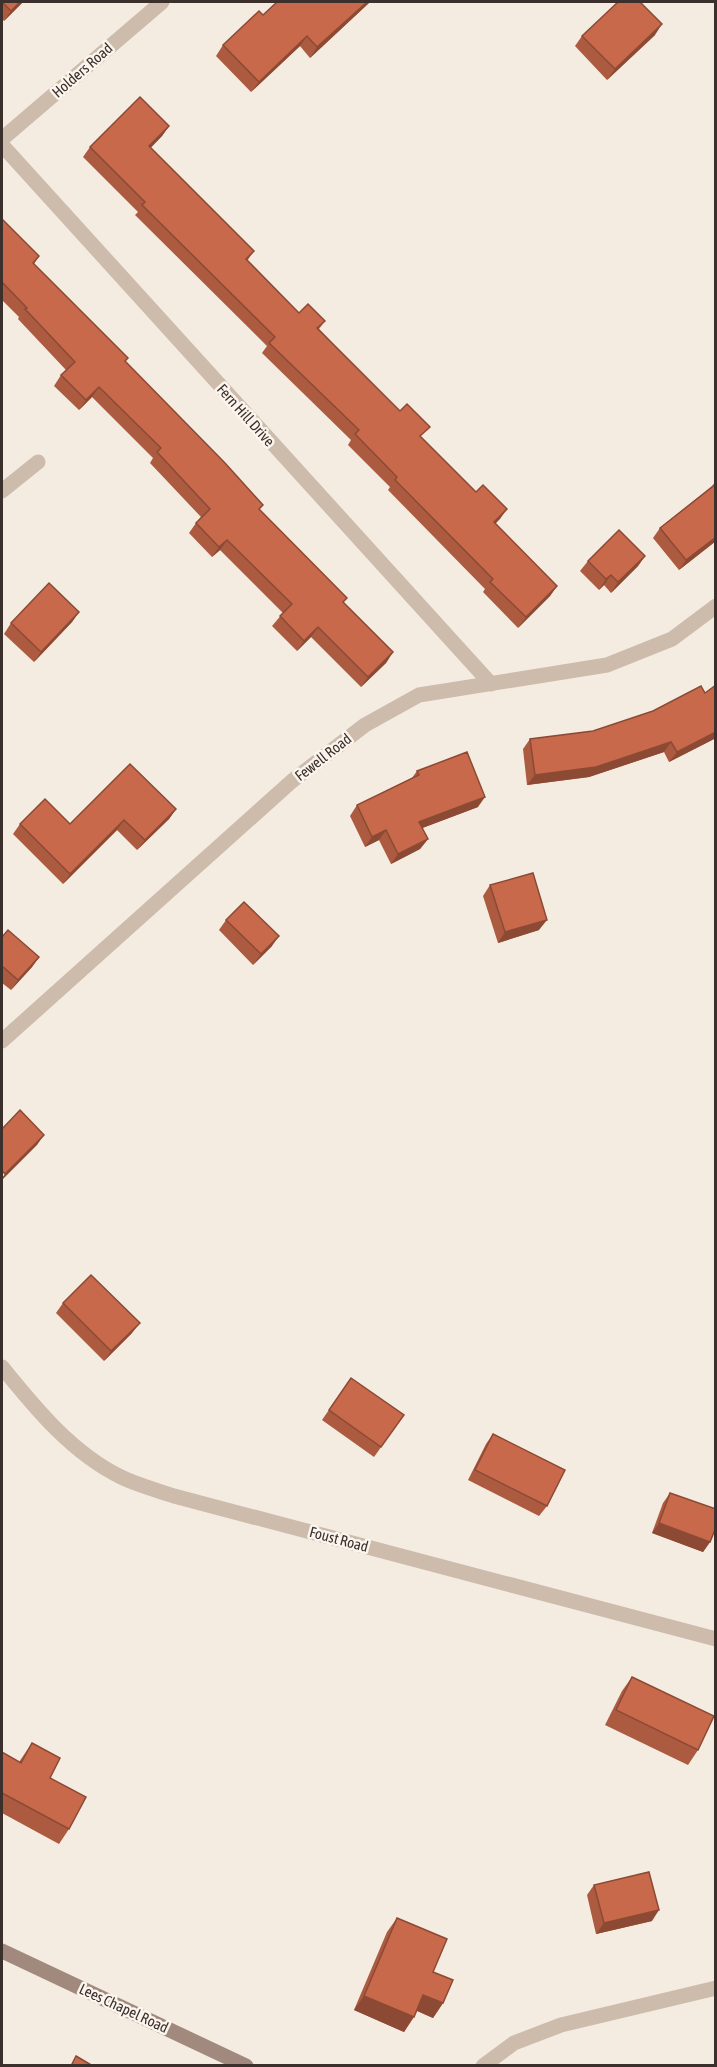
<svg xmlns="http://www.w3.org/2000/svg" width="717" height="2067" font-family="'Asap Condensed',sans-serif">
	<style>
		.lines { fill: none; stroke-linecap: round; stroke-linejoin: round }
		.street { stroke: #cdbbac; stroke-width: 15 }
		.secondary { stroke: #a18a7d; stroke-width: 15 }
		.wall { fill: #ac5a40 }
		.shaded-wall { fill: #8c4a34 }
		.building { fill: #c8694b; stroke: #8c4a34; stroke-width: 1.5 }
		.labels { text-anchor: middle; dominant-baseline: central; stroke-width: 5; stroke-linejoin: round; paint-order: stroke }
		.street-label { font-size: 15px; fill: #3b302b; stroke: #fbf5ee }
	</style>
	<rect width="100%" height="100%" fill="#f4ebe1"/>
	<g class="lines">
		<g class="street">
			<path d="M2,139L162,2"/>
			<path d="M2,145L491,684"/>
			<path d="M2,491L38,462"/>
			<path d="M2,1041L292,781L365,725L419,695L607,665L672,639L716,606"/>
			<path d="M2,1367C36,1409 72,1453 121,1477C137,1485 157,1490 174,1496L716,1639"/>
			<path d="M483,2066L514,2043L561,2025L716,1988"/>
		</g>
		<path class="secondary" d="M2,1951L246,2066"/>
	</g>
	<g class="wall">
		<path d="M2,2H23L4,21L2,19Z"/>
		<path d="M277,2H370L310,58L300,46L251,92L216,56L223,45L263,15Z"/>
		<path d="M655,35L607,80L575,46L582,36Z"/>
		<path d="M169,126L162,136L150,148L254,251L247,261L299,313L325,321L319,329L422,438L476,492L507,509L495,524L557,586L550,596L518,628L483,592L485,589L388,490L390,487L348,445L351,440L262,353L267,346L135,215L138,212L83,157L90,147Z"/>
		<path d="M2,221L39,256L34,264L125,362L263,505L259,510L344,603L393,652L386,663L361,687L311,637L297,651L272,626L283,613L220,550L212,557L189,533L196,523L201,517L150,463L153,458L92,397L79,410L54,386L61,375L66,370L18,319L19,317L2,300Z"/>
		<path d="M716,481V541L679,570L653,538L660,528L712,486Z"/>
		<path d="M645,556L638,566L611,593L604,585L599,590L580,571L588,561Z"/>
		<path d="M79,612L72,622L34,662L4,634L11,623Z"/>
		<path d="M716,738L669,762L664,752L589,777L527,785L523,749L530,739Z"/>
		<path d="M417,771L478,807L422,828L428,839L420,849L391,864L379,840L365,847L350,816L357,805L412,778Z"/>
		<path d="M176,809L169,819L137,850L117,830L63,884L13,834L20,824H70Z"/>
		<path d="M490,885L539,930L498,943L483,896Z"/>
		<path d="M226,920L272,946L253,965L219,930Z"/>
		<path d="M2,937L39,957L32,967L11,990L2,983Z"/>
		<path d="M63,1303L132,1333L104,1361L56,1313Z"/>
		<path d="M351,1378L404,1415L374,1457L322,1420Z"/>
		<path d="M493,1434L547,1506L539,1516L468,1480L486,1444Z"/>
		<path d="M670,1493L710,1542L703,1552L652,1533L663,1503Z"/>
		<path d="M632,1677L698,1750L688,1765L605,1725L622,1691Z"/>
		<path d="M32,1743L50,1778L69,1829L59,1844L2,1813V1753L19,1762Z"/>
		<path d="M594,1885L652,1921L596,1934L587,1895Z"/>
		<path d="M397,1918L433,1972L443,2003L433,2018L417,2011L404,2032L354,2010L387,1932Z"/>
	</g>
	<g class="shaded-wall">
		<path d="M20,2H23L4,21L11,11Z"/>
		<path d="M367,2H370L310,58L317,47Z"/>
		<path d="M662,24L655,35L607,80L615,69Z"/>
		<path d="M307,36L300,46L251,92L259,82Z"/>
		<path d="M169,126L162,136L142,157L149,146Z"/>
		<path d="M99,387L92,397L79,410L86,400Z"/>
		<path d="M507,509L500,519L486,533L494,522Z"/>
		<path d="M716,537V541L679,570L686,560Z"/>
		<path d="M227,540L220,550L212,557L219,547Z"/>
		<path d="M645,556L638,566L611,593L618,582Z"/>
		<path d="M611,575L604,585L599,590L606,579Z"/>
		<path d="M557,586L550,596L518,628L526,617Z"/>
		<path d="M79,612L72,622L34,662L41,652Z"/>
		<path d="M318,627L311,637L297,651L304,641Z"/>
		<path d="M393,652L386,663L361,687L368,677Z"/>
		<path d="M716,732V738L669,762L677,752Z"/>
		<path d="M671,742L664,752L589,777L527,785L535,775Z"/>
		<path d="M485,797L478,807L412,832L419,822Z"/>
		<path d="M176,809L169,819L137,850L145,840Z"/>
		<path d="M124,820L117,830L63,884L70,874Z"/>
		<path d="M386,830L379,840L365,847L372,837Z"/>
		<path d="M428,839L420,849L391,864L398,854Z"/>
		<path d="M547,920L539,930L498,943L505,932Z"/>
		<path d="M279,936L272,946L253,965L261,954Z"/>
		<path d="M39,957L32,967L11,990L18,980Z"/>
		<path d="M44,1135L37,1145L2,1180V1178L5,1174Z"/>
		<path d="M140,1323L132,1333L104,1361L111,1351Z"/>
		<path d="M659,1523L710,1542L703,1552L652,1533Z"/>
		<path d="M659,1910L652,1921L596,1934L604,1923Z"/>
		<path d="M423,1995L443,2003L433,2018L413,2009Z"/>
		<path d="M364,1996L414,2017L404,2032L354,2010Z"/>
	</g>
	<g class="building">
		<path d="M2,2H20L11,11Z"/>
		<path d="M277,2H367L317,47L307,36L259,82L223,45L259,11L263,15Z"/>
		<path d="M618,2H640L662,24L615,69L582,36Z"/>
		<path d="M140,97L169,126L149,146L254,251L246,259L299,313L308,304L325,321L317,328L400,411L407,404L430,427L420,436L476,492L483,485L507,509L494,522L557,586L526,617L490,582L493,579L395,480L397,477L355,434L359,430L269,343L275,337L142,205L145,202L90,147Z"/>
		<path d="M3,220L39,256L33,263L128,358L125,361L225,463L263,505L259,509L347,598L343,602L393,652L368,677L318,627L304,641L280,616L292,604L227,540L219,547L196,523L210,509L157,452L161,448L99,387L86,400L61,375L75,362L25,309L27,308L2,282V221Z"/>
		<path d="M716,484V537L686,560L660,528Z"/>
		<path d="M619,530L645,556L618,582L611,575L606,579L588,561Z"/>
		<path d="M49,583L79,612L41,652L11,623Z"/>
		<path d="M716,685V732L677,752L671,742L596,767L535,775L530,739L593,731L653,711L701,686L705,693Z"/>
		<path d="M467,752L485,797L419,822L428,839L398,854L386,830L372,837L357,805L419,775L417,771Z"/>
		<path d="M130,764L176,809L145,840L124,820L70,874L20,824L45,799L70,824Z"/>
		<path d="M533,873L547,920L505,932L490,885Z"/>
		<path d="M244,902L279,936L261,954L226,920Z"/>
		<path d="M8,930L39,957L18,980L2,966V937Z"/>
		<path d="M20,1110L44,1135L5,1174L2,1171V1129Z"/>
		<path d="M91,1275L140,1323L111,1351L63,1303Z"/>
		<path d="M351,1378L404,1415L381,1447L329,1410Z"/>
		<path d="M493,1434L565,1470L547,1506L475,1470Z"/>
		<path d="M670,1493L716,1509V1527L710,1542L659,1523Z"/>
		<path d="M632,1677L714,1716L698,1750L616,1710Z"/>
		<path d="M32,1743L60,1758L50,1778L86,1797L69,1829L2,1793V1752L21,1763Z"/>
		<path d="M649,1872L659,1910L604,1923L594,1885Z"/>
		<path d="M397,1918L447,1939L433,1972L453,1980L443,2003L423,1995L414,2017L364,1996Z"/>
		<path d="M76,2056L93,2066H71Z"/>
	</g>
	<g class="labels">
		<g class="street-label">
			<text transform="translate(82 70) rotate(-41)">Holders Road</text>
			<text transform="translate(246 415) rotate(48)">Fern Hill Drive</text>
			<text transform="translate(323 757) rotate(-38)">Fewell Road</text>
			<text transform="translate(339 1539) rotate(15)">Foust Road</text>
			<text transform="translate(124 2008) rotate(25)">Lees Chapel Road</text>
		</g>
	</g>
	<rect width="717" height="2067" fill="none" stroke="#3b302b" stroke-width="6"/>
</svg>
